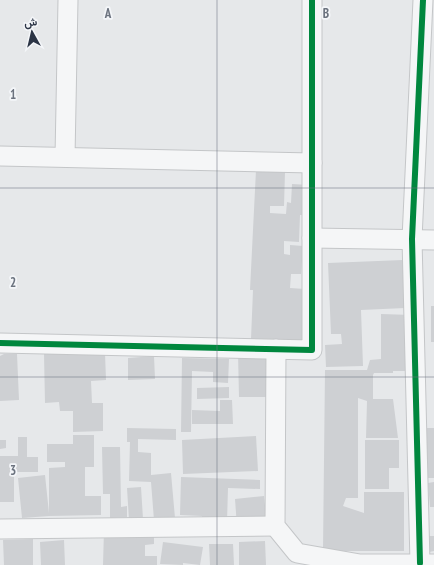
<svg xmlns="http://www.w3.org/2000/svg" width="434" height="565" font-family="'PT Sans Narrow',Vazirmatn,sans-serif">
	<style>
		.building { fill: #ced0d3 }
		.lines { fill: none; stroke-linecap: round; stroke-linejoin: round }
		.street-casing { stroke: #c4c6c8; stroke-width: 21 }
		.street { stroke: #f5f6f7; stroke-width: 19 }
		.cycleway-casing { stroke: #f4f6f9; stroke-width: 8 }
		.cycleway { stroke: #00873e; stroke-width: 6 }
		.grid { fill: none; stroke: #6c737f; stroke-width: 1; stroke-opacity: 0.55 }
		.grid-label { font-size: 13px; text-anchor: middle; font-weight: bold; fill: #6c737f; stroke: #f4f6f9; stroke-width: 3.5; stroke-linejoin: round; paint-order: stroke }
	</style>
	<rect width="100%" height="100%" fill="#e6e8ea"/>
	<g class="building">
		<path d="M256,170L285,172L284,206H270V213L286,214L287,202L291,203L292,184L309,185L308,215H300L299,242L284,241V254L290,255V245L303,246L301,274H291L290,288L305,289L302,341L251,339L253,290H250Z"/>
		<path d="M403,260L405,308L361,310L363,366L326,367L325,345L342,344L341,334H331L328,263Z"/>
		<rect x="431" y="306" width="3" height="36"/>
		<path d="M381,314L412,315L411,371H393V373H374L373,375V399H393L398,438H366L367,401L358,398V498H346L343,506L364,513V492H404V551H323L325,370H367L370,360L381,359Z"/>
		<path d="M270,352L271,397H239L238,353Z"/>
		<path d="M105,353L106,380L91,381L92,403H103V431L73,432V411H60L59,402L45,403L44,354Z"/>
		<path d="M4,354H17L19,400L0,401V356Z"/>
		<path d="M154,356L155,379L128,380V358Z"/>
		<path d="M182,358L229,359L228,383L213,382V372L192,371L191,432H181Z"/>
		<path d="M229,387V398L197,399V388Z"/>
		<path d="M220,400H232L233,424H192V410L220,411Z"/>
		<path d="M127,428L176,429V440L138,439V452L151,453V475L171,473L175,518L154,520L151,482L129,481L130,442H127Z"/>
		<rect x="423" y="428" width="11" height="50"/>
		<path d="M73,435H94V467H85V496H101V515L49,516L22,518L18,478L45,475L49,513V468L65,467V462H47V444H73Z"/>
		<path d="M256,436L258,471L183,474L182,440Z"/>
		<path d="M18,437H27V457H38V472H14V502H0V456H18Z"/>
		<path d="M0,440H6V448L0,449Z"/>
		<path d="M365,440H399V468H389V489H365Z"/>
		<path d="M102,447H120L121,507L127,506V517L110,518V494H103Z"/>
		<path d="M181,477L260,480V489L228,488L227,522L202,521V516L180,515Z"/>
		<path d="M434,482V507H430L428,483Z"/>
		<path d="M141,487L143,519L129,520L127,488Z"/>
		<path d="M264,496L267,524L237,527L235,499Z"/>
		<path d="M104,530L154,533V544L145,545V556H157V565H103Z"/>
		<path d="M429,536H434V551L429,552Z"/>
		<path d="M33,539V565H4L3,540Z"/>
		<path d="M64,540L65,565H41L40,542Z"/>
		<path d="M265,541L266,565H239V542Z"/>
		<path d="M163,542L203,547L200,565L183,563V565L160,564Z"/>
		<path d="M209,544H233L234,565H210Z"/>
	</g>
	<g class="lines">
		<defs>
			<g id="street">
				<path d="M0,156L312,163"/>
				<path d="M65,157L68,0"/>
				<path d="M312,238L434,240"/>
				<path d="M0,343L312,350V0"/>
				<path d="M276,349L275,526L297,553L360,564H434"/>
				<path d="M0,529L275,526"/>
				<path d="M420,563L412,239L423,0"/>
			</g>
		</defs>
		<use href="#street" class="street-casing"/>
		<use href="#street" class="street"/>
		<defs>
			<g id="cycleway">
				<path d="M0,343L312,350V0"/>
				<path d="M420,563L412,239L423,0"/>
			</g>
		</defs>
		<use href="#cycleway" class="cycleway-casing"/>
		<use href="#cycleway" class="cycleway"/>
	</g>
	<path class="grid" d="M217,0V565M0,188H434M0,377H434"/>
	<g class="grid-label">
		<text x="108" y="18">A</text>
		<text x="326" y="18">B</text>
		<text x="13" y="99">1</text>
		<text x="13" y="287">2</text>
		<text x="13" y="475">3</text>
	</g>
	<g transform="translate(32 32) rotate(352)" stroke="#f4f6f9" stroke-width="3" paint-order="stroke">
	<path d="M0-3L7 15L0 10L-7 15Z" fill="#2b3445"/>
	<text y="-6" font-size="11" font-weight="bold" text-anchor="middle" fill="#2b3445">ش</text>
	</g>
</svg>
